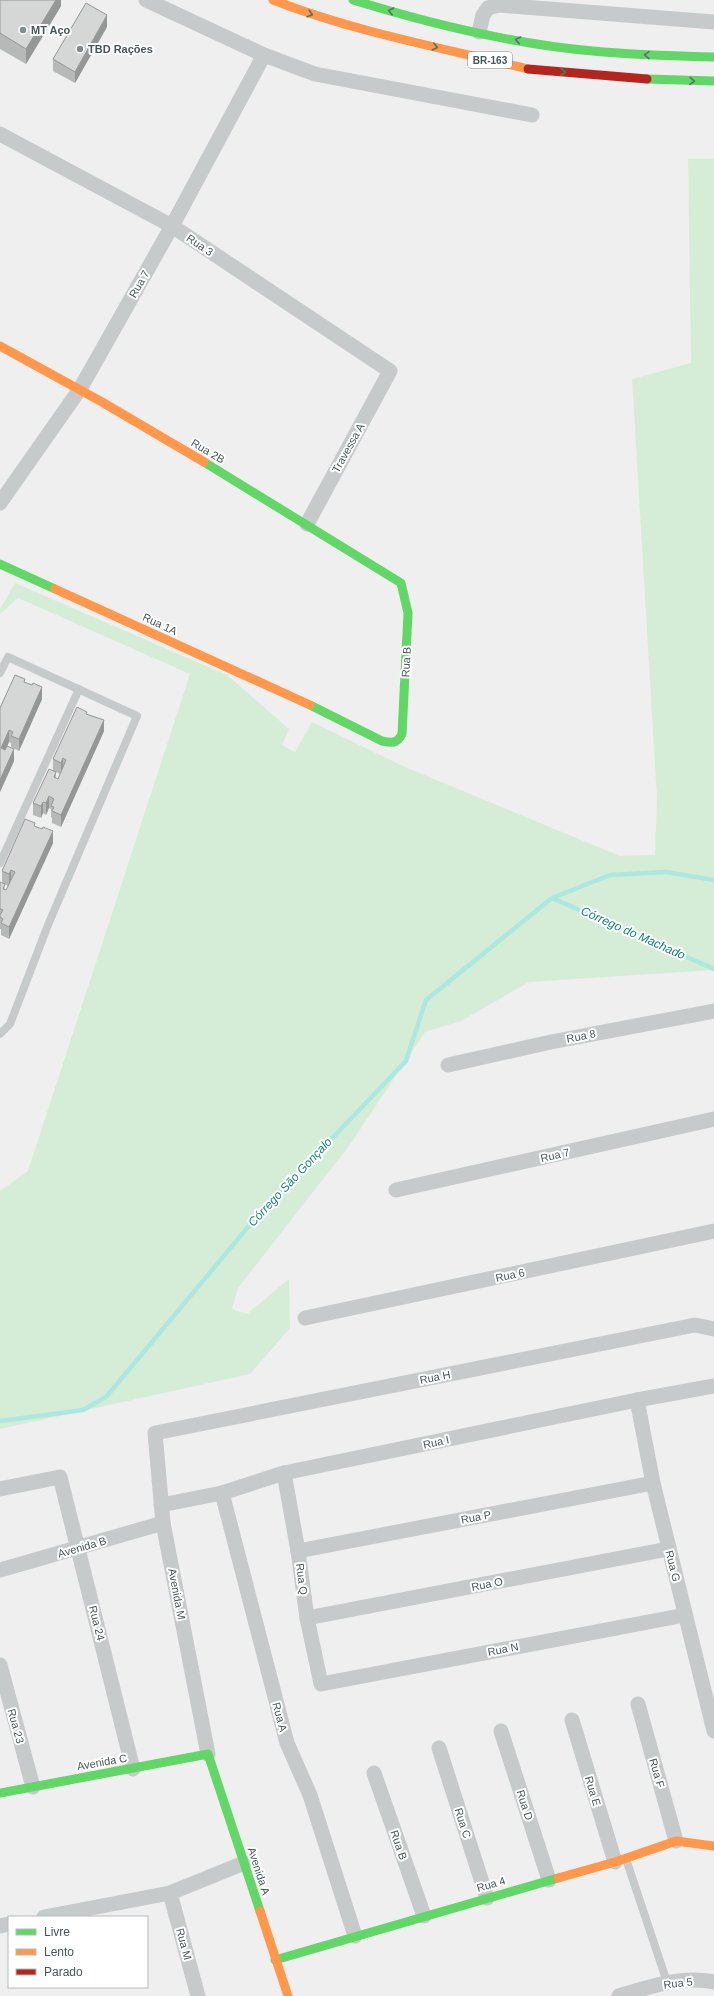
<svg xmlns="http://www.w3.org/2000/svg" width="714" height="1996" font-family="Helvetica,sans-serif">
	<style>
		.green { fill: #d5edd6 }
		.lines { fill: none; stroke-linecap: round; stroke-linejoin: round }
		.stream { stroke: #ace7e0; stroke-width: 4.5 }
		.lane { stroke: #c6caca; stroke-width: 8 }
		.street { stroke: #c6caca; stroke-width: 15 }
		.fast { stroke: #63d668; stroke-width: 9 }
		.slow { stroke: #ff974d; stroke-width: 9 }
		.jam { stroke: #b3261e; stroke-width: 9 }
		.wall { fill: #b7b9b9; fill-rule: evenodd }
		.shaded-wall { fill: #959696 }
		.building { fill: #d5d7d7; stroke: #959696 }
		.oneway { stroke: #4e775d }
		.poi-dot { fill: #828c8e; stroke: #fff; stroke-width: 1.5 }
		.labels { text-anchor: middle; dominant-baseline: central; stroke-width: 4; stroke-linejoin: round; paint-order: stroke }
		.shield { fill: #fff; stroke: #7e898b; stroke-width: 1 }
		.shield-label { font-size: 10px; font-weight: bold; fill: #475759 }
		.poi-label { font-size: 11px; font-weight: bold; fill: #475759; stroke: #fff; text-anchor: start }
		.street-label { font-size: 11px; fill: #475759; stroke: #fff }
		.water-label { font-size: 12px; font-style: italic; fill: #168173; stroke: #fff }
	</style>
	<rect width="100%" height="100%" fill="#efefef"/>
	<path class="green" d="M688,159H714V970L529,982L461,1021L425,1032L349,1146L238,1288L232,1309L247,1314L289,1279L290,1328L250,1374L0,1429V1191L28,1171L190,674L18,598L0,614V609L15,583L227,675L289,729L282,745L295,752L312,722L405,767L620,856L655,855L657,798L632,379L691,363Z"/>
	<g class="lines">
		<g class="stream">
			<path d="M552,898L714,969"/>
			<path d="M0,1421L83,1410L106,1397L253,1221L406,1061L426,1000L552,898L610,875L666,872L714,880"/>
		</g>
		<g class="lane">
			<path d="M0,673L8,657L137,716L48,925L10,1024L0,1034"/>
			<path d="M0,863L79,689"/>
			<path d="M626,1859L667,1982"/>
		</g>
		<g class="street">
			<path d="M146,0L264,55L315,74L532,115"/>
			<path d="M479,32L483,15L488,8L498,5L714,22"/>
			<path d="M0,134L172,226L390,371L307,524"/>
			<path d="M0,503L80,389L172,226L264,55"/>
			<path d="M448,1065L551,1042L714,1011"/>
			<path d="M396,1190L714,1119"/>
			<path d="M305,1318L714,1231"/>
			<path d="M637,1400L653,1483L714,1731"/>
			<path d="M284,1473L298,1551L307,1618L321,1684L685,1615"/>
			<path d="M0,1489L60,1477L133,1769"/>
			<path d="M222,1493L287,1743L310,1795L355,1936"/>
			<path d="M161,1505L222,1493L284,1473L637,1400L714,1386"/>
			<path d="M298,1551L653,1483"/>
			<path d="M0,1570L163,1523"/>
			<path d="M307,1618L668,1549"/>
			<path d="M0,1665L33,1787"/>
			<path d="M638,1704L676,1841"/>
			<path d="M572,1720L615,1862"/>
			<path d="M501,1731L549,1880"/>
			<path d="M439,1748L487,1898"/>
			<path d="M208,1754L163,1523L155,1433L695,1325L714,1329"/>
			<path d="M374,1773L424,1916"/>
			<path d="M170,1893L198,1996"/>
			<path d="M44,1917L170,1893L244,1863"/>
			<path d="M0,1926L9,1924"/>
			<path d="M619,1996C649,1987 682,1975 714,1982"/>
		</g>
		<g class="fast">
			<path d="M353,0C431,24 511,44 593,51C633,55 674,56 714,57"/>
			<path d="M647,79L714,81"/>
			<path d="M204,462L401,583L408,613L402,734C397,744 392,743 382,741L310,705"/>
			<path d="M0,564L55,589"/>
			<path d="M0,1793L208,1754L260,1911"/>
			<path d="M275,1960L558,1878"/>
		</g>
		<g class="slow">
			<path d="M273,0C355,32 443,48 528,69"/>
			<path d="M0,346L102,402L204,462"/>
			<path d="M55,589L310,705"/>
			<path d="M558,1878L615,1862L676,1841L714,1846"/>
			<path d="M260,1911L288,1996"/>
		</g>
		<path class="jam" d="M528,69L647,79"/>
	</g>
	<g class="wall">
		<path d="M0,0H61V6L26,64L0,49Z"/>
		<path d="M107,27L75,83L53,71V59Z"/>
		<path d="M25,682L42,699L19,751L11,747V743L9,742L7,746L14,761L0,792V708Z"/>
		<path d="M87,714L104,731L61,827L52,823V818L51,817V809L49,808L46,815L43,813L41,818L33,815V803L53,771V759ZM56,772L60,774L58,779L56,778Z"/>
		<path d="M35,826L53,843L9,939L1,935V929H0V882L2,883V871ZM4,884L8,886L6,890H5Z"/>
	</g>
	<g class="shaded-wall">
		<path d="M56,0H61V6L26,64V49Z"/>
		<path d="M107,15V27L75,83V72Z"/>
		<path d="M42,687V699L19,751V739Z"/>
		<path d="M104,720V731L61,827V815Z"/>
		<path d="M9,730V742L1,760V748Z"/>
		<path d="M14,749V761L0,792V780Z"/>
		<path d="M63,758V770L61,774V763Z"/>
		<path d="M49,796V808L46,815V803Z"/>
		<path d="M43,802V813L41,818V806Z"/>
		<path d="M53,831V843L9,939V927Z"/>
		<path d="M11,870V882L9,886V874Z"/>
	</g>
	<g class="building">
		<path d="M0,0H56L26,49L0,33Z"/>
		<path d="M86,3L107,15L75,72L53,59Z"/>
		<path d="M15,675L25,679L24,682L32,685L33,683L42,687L19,739L11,736L13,732L9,730L1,748L5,750L7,746L14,749L0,780V708Z"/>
		<path d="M77,707L87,712L86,714L104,720L61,815L52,811L54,807L51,806L54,799L49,796L46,803L43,802L41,806L33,803L49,769L56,772L54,777L58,779L66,760L63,758L61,763L53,759Z"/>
		<path d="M25,819L35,823L34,826L42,829L43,827L53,831L9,927L1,923L3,919L0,917V915L3,910L0,909V882L5,884L3,889L6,890L15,872L11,870L9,874L2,871Z"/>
	</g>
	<defs><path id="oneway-chevron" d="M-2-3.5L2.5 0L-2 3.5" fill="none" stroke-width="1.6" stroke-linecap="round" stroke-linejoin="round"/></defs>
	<g class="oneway">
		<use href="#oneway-chevron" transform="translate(391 11) rotate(-167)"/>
		<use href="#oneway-chevron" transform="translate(310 14) rotate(16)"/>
		<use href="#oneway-chevron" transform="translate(518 40) rotate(-168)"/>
		<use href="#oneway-chevron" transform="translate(435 47) rotate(13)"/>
		<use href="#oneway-chevron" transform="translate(647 55) rotate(-179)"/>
		<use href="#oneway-chevron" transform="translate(563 72) rotate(5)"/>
		<use href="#oneway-chevron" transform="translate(692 81) rotate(1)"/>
	</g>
	<g class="poi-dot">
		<circle cx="23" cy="30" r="4"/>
		<circle cx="80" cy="49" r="4"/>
	</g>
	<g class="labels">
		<rect class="shield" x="468" y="52" width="44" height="16" rx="3"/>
		<g class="shield-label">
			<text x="490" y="60">BR-163</text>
		</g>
		<g class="poi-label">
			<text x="31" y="30">MT Aço</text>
			<text x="88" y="49">TBD Rações</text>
		</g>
		<g class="street-label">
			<text transform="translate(200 245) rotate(34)">Rua 3</text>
			<text transform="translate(139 284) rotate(-60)">Rua 7</text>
			<text transform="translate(348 448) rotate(-61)">Travessa A</text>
			<text transform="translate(208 451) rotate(31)">Rua 2B</text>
			<text transform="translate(160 624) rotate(25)">Rua 1A</text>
			<text transform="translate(406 662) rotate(-87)">Rua B</text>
			<text transform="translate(581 1036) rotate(-11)">Rua 8</text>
			<text transform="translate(555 1155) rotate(-13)">Rua 7</text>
			<text transform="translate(510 1275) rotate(-12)">Rua 6</text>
			<text transform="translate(435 1377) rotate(-11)">Rua H</text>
			<text transform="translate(436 1442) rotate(-12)">Rua I</text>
			<text transform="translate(476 1517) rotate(-11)">Rua P</text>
			<text transform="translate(82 1547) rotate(-16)">Avenida B</text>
			<text transform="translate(673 1566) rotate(76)">Rua G</text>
			<text transform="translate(302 1579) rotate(83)">Rua Q</text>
			<text transform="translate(487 1584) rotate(-11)">Rua O</text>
			<text transform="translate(177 1594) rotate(79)">Avenida M</text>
			<text transform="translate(97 1623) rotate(76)">Rua 24</text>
			<text transform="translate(503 1649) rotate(-11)">Rua N</text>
			<text transform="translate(280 1717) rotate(75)">Rua A</text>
			<text transform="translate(16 1726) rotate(75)">Rua 23</text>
			<text transform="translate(102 1762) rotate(-10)">Avenida C</text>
			<text transform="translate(657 1773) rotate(74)">Rua F</text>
			<text transform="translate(593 1791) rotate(73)">Rua E</text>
			<text transform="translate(525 1805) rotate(72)">Rua D</text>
			<text transform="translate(463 1823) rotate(72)">Rua C</text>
			<text transform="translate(399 1845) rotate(71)">Rua B</text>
			<text transform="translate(259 1871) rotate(72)">Avenida A</text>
			<text transform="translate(491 1884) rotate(-16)">Rua 4</text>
			<text transform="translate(184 1944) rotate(75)">Rua M</text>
			<text transform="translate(678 1983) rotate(-7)">Rua 5</text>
		</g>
		<g class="water-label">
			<text transform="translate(633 933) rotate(24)">Córrego do Machado</text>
			<text transform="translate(290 1182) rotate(-47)">Córrego São Gonçalo</text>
		</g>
	</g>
	<rect x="8" y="1916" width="140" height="72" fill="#ffffff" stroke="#b5bcbd"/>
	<rect x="16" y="1929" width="20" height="6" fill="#63d668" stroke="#b5bcbd"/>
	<text x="44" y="1936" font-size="12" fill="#475759">Livre</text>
	<rect x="16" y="1949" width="20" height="6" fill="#ff974d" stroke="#b5bcbd"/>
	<text x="44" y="1956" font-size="12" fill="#475759">Lento</text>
	<rect x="16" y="1969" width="20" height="6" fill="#b3261e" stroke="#b5bcbd"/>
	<text x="44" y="1976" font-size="12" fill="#475759">Parado</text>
</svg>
